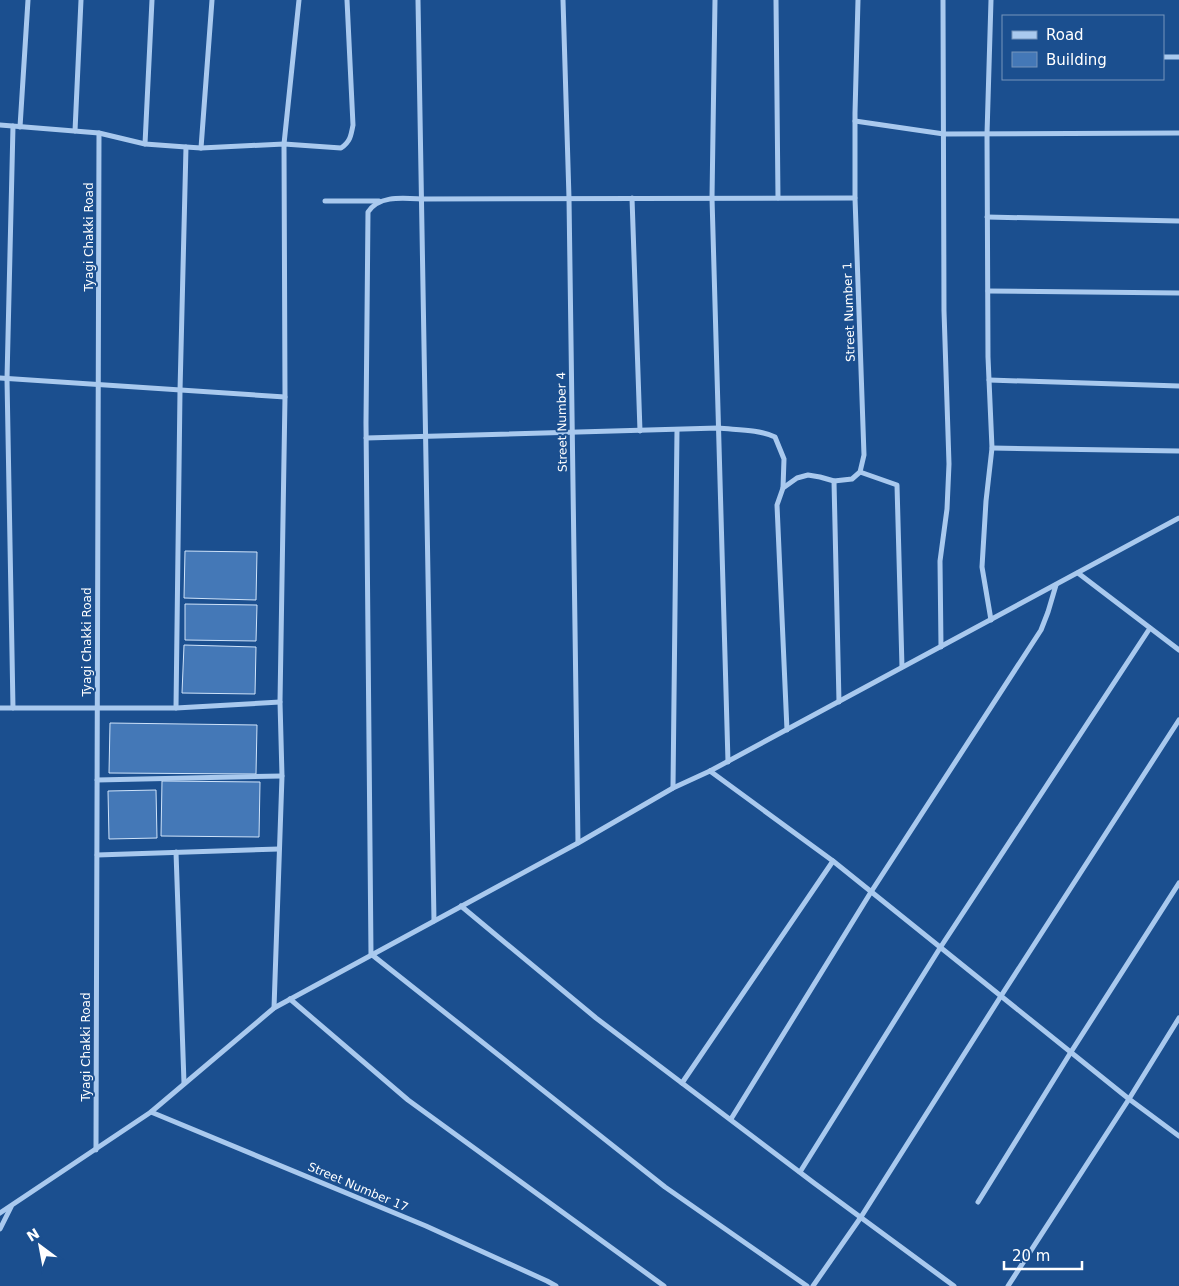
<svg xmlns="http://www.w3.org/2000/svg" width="1179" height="1286" font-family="'DejaVu Sans',sans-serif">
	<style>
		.building { fill: #4478b7; stroke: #cfe3fa }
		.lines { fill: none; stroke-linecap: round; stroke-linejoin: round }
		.minor { stroke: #a9c9ee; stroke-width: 5 }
		.labels { text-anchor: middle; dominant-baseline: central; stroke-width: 4; stroke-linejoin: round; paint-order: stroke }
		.street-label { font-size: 12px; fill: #fff; stroke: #1b4f8f }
	</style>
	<rect width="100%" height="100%" fill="#1b4f8f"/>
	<g class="building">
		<path d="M185,551L257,552L256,600L184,598Z"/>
		<path d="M185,604L257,605L256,641L185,640Z"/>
		<path d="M184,645L256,647L255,694L182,693Z"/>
		<path d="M110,723L257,725L256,774L109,773Z"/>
		<path d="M162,781L260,782L259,837L161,836Z"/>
		<path d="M156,790L157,838L109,839L108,791Z"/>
	</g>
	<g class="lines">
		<g class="minor">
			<path d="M418,0L434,921"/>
			<path d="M563,0L569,198L578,843"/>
			<path d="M715,0L712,198L728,762"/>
			<path d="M776,0L778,198"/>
			<path d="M1163,57H1179"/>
			<path d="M855,121L944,134L1179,133"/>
			<path d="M0,125L99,133L145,144L186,147L201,148L284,144L341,148C350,142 351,136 353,125L347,0"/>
			<path d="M13,126L7,379L13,708"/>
			<path d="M20,127L28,0"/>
			<path d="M75,131L81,0"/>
			<path d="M145,144L152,0"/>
			<path d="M201,148L212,0"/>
			<path d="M632,198L640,431"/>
			<path d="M325,201H379"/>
			<path d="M987,217L1179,221"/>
			<path d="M988,291L1179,293"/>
			<path d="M0,378L285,397"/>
			<path d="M989,380L1179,386"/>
			<path d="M366,438L718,428C737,430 758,429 775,437L784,459L783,488"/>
			<path d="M992,448L1179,451"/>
			<path d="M860,472L897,485L902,667"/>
			<path d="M834,481L839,702"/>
			<path d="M1078,573L1179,650"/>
			<path d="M991,620L982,567L986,501L992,448L988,357L987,134L991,0"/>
			<path d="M941,647L940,561L947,509L949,464L944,311L943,0"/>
			<path d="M0,708H176L280,702"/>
			<path d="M176,708L180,391L186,147"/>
			<path d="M787,730L777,505L783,488L797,478L808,475L820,477L834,481L852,479L860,472L864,455L855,198V113L858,0"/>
			<path d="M710,771L833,861L1129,1099L1179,1136"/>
			<path d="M97,780L282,776"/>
			<path d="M673,788L677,430"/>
			<path d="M176,852L184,1083"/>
			<path d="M97,855L279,849"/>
			<path d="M461,906L596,1018L814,1183L954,1286"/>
			<path d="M290,999L408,1100L664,1286"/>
			<path d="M274,1008L282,776L280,702L285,397L284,144L299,0"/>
			<path d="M682,1083L833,861"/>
			<path d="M151,1112L426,1226L547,1281L556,1286"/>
			<path d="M731,1119L871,892L1041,630L1048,612L1056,585"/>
			<path d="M96,1150L99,133"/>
			<path d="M800,1172L940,948L1150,628"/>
			<path d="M978,1202L1071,1052L1179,883"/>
			<path d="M0,1213L151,1112L274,1008L578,843L673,788L710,771L1179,518"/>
			<path d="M0,1229L11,1207"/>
			<path d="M807,1286L665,1187L371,954L366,423L368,212C379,195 403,198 422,199L855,198"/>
			<path d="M813,1286L861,1217L1001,996L1179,720"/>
			<path d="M1008,1286L1129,1099L1179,1018"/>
		</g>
	</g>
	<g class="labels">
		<g class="street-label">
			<text transform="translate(89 237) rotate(-90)">Tyagi Chakki Road</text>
			<text transform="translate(849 312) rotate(-92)">Street Number 1</text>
			<text transform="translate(562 422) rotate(-91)">Street Number 4</text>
			<text transform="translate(87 642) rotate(-90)">Tyagi Chakki Road</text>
			<text transform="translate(86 1047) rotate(-90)">Tyagi Chakki Road</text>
			<text transform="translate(358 1187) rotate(23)">Street Number 17</text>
		</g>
	</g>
	<rect x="1002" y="15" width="162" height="65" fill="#1b4f8f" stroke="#7695bc"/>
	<rect x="1012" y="31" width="25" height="8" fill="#a9c9ee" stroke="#7695bc"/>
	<text x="1046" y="40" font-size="15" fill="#ffffff">Road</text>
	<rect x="1012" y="52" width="25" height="15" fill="#4478b7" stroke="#7695bc"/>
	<text x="1046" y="65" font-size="15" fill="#ffffff">Building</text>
	<g transform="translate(40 1246) rotate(328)" stroke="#1b4f8f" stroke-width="4" paint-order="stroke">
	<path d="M0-4L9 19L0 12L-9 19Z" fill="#ffffff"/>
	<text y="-8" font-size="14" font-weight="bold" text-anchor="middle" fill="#ffffff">N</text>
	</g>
	<path d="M1004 1261v8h78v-8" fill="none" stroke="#ffffff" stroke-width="2.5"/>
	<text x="1012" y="1261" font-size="15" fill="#ffffff" stroke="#1b4f8f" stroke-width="4" paint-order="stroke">20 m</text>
</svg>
